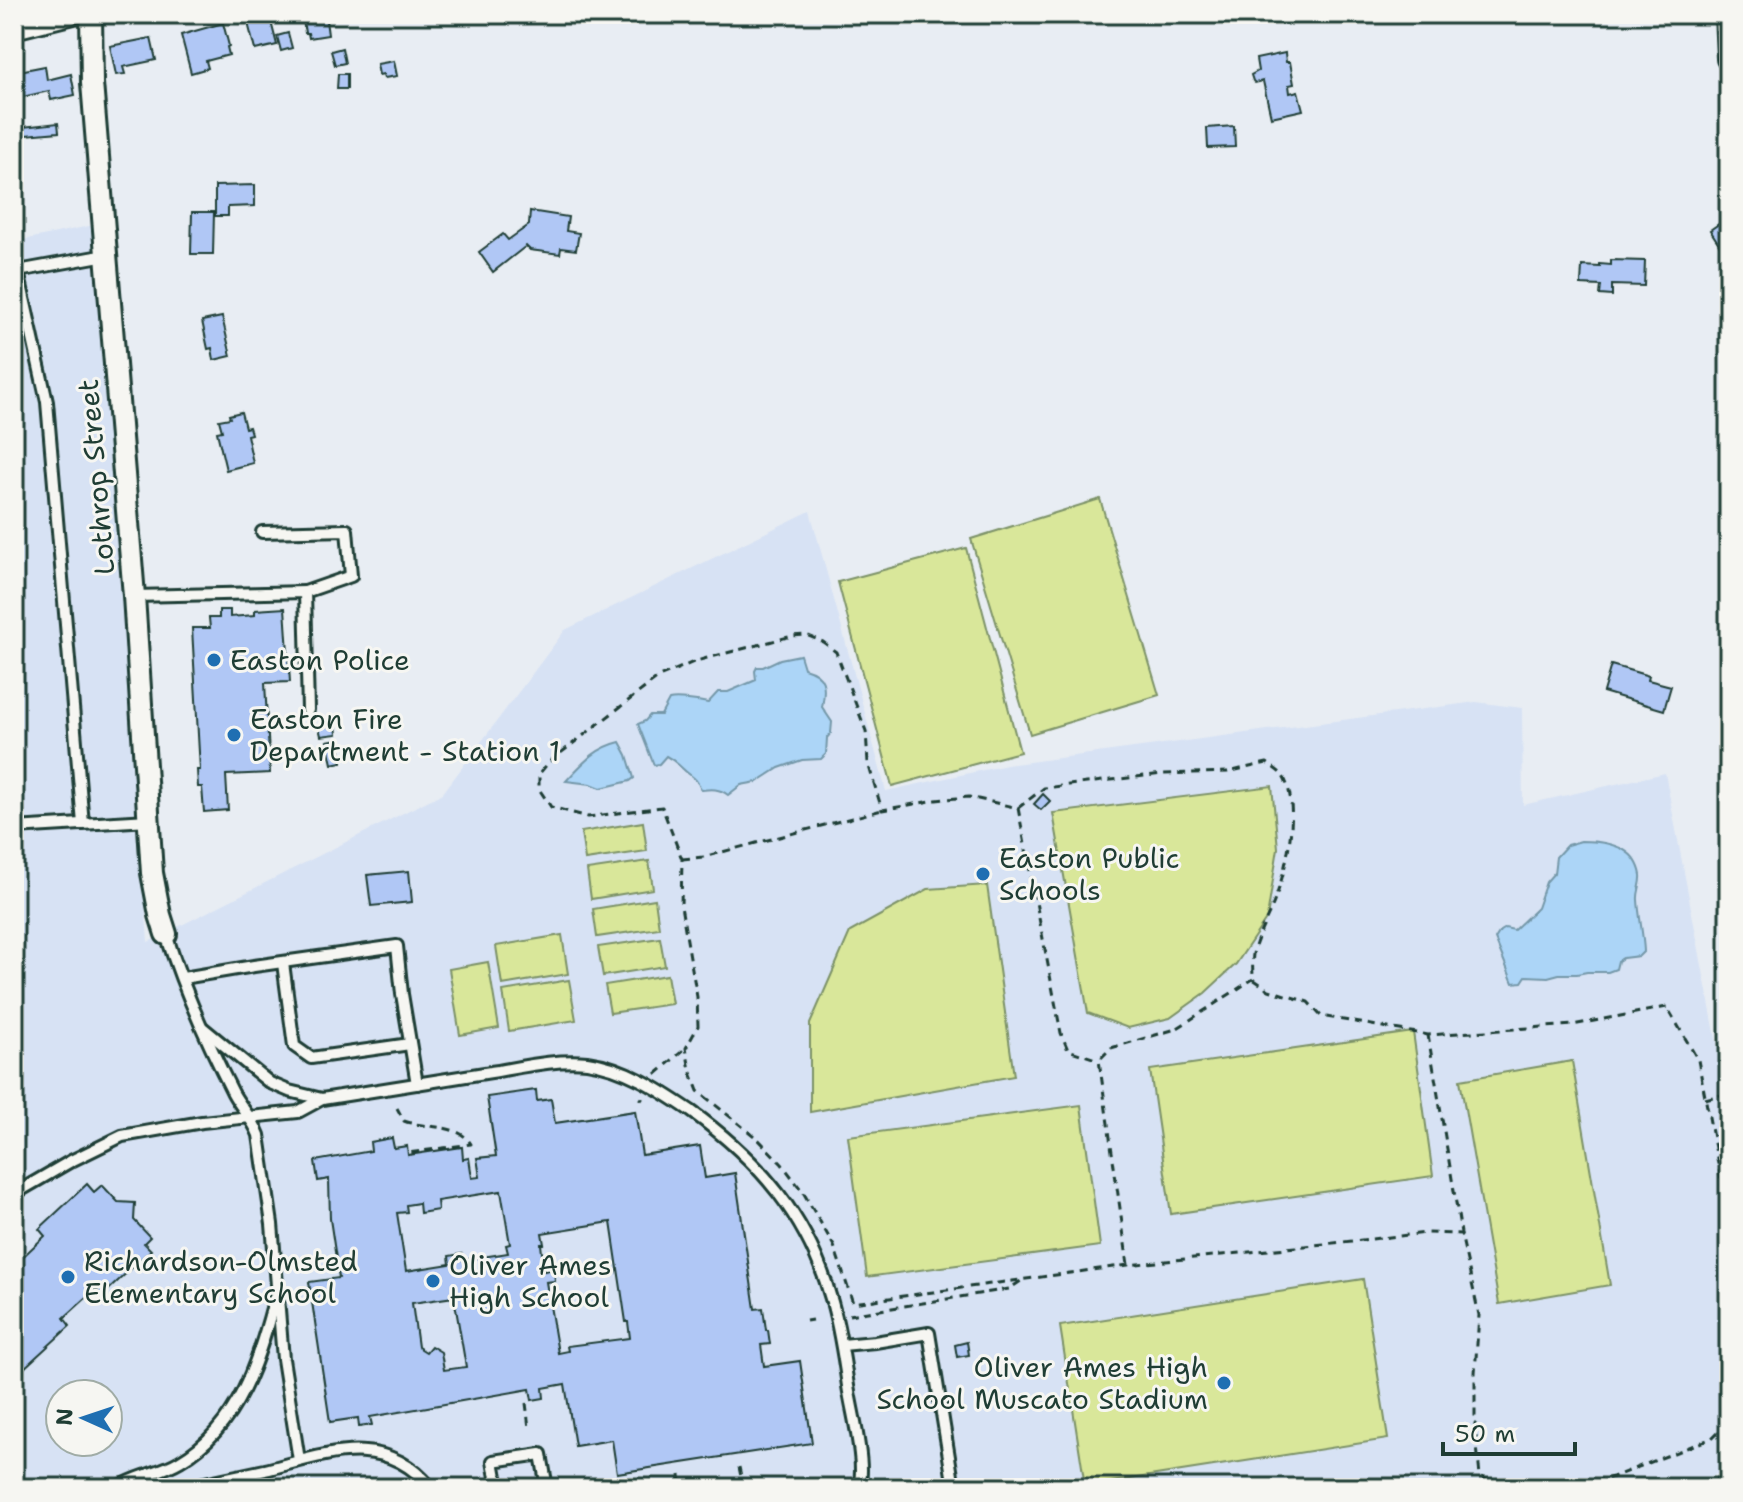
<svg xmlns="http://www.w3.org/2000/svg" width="1743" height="1502" font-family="'Shantell Sans',sans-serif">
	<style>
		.built { fill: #d7e2f4; fill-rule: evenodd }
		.green { fill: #d9e79a; stroke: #7c9267; stroke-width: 2 }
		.water { fill: #acd5f7; stroke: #7498a9; stroke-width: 2 }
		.building { fill: #b0c7f5; stroke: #1f3d34; stroke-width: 2; fill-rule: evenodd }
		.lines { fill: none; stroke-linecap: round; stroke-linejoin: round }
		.service-casing { stroke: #1f3d34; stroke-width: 16 }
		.minor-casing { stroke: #1f3d34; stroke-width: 26 }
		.tertiary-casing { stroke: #1f3d34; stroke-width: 30 }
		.path { stroke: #1f3d34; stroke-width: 3; stroke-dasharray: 8 6; stroke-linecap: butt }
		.service { stroke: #f6f6f2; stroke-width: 10 }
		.minor { stroke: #f6f6f2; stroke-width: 20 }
		.tertiary { stroke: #f6f6f2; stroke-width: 24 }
		.poi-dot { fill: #1f6fb2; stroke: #f6f6f2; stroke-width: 3 }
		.labels { text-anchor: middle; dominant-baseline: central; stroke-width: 6; stroke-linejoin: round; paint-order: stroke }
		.street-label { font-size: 28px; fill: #1f3d34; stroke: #f6f6f2 }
		.poi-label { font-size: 28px; fill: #1f3d34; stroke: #f6f6f2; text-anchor: start }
	</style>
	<rect width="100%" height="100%" fill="#e8edf3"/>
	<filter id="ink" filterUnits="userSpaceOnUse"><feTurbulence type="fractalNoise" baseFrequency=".0125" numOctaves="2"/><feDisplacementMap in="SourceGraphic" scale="16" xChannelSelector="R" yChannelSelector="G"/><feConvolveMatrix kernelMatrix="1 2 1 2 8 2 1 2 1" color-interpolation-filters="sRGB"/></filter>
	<g filter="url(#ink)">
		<path class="built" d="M94,225L148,942L443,793L565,630L810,511L886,791L1007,765L1476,702L1522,708L1523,805L1665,773L1729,1106V1470L1678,1488H307L305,1480L271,1488H14V242ZM60,1394H108V1442H60Z"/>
		<g class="green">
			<path d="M1100,499L1159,695L1030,734L971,539Z"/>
			<path d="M966,548L1020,752L892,786L838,582Z"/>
			<path d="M1272,786L1278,848L1267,918L1236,964L1205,993L1170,1018L1128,1028L1088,1013L1053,813Z"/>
			<path d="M643,822L647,851L585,860L581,832Z"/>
			<path d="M649,861L653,889L591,899L587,870Z"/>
			<path d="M987,885L1014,1076L810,1112V1024L850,932L928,889Z"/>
			<path d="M655,899L659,928L597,937L593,909Z"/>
			<path d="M562,935L568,974L502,985L496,946Z"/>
			<path d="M660,938L665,966L603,976L598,947Z"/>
			<path d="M488,962L499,1028L460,1035L449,969Z"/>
			<path d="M667,975L672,1004L610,1013L605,985Z"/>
			<path d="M569,980L576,1020L509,1031L503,991Z"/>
			<path d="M1413,1032L1433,1176L1171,1214L1150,1070Z"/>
			<path d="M1572,1061L1610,1285L1499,1304L1460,1080Z"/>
			<path d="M1081,1105L1100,1246L867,1277L848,1136Z"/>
			<path d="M1363,1279L1388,1439L1085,1486L1060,1326Z"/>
		</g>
		<g class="water">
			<path d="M800,655L804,668C826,674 826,686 822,707L832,722L831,733L827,738L826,754L821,759L802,760L779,768L757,782L741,785L728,795C719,788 711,789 701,790C697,777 691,777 683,769C676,763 674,760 666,756L659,764L654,765L638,724L645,721L650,715H661L669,700C677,698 699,701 708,703L718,692H728L756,680L755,671L757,667H763L780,659Z"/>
			<path d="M620,742L627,755L634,778L630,781L601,788L591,784L566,781C583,763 595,748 620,742Z"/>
			<path d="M1581,841C1605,841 1636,846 1641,875C1642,884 1637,892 1638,900C1639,917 1643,933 1644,951L1639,956L1623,958L1618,961L1616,969L1608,972H1587L1577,974H1559L1548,977L1526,976L1522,982L1513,983L1495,939L1500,931L1505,928L1514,930L1537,908L1546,882L1554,873L1556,857L1567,845Z"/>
		</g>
		<g class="building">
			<path d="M269,14L277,45L255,50L247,19Z"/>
			<path d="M302,14H320L321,20H326L328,35L309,38L308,33H305Z"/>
			<path d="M969,14H1020V16L969,17Z"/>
			<path d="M223,23L229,46L227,47L229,55L206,61L208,68L191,73L181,35Z"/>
			<path d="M288,33L292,48L281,51L277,36Z"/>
			<path d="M151,38L156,60L123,67L125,74L116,75L110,46Z"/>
			<path d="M342,48L345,63L335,65L331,51Z"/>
			<path d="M1285,53L1286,62H1290L1294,84L1289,85L1290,93L1298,91L1303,110L1271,117L1263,81L1255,83L1253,81L1251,75L1258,71L1256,59Z"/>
			<path d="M394,61L397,76L384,78L383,74L379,75L377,64Z"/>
			<path d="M45,66L47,80L71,74L75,95L51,100L49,91L18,98L14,72Z"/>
			<path d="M338,74H347V89H337Z"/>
			<path d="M58,123L59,132L14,136V128Z"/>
			<path d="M1234,126L1235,147L1208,148L1207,128Z"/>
			<path d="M255,185V206L228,207V216H215V186Z"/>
			<path d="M530,211L568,217L566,231L579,233L576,250L561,248L560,254L530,250L526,246L493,272L479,252L503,234L508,240L529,225Z"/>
			<path d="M192,212H214L213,254H191Z"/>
			<path d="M1729,217V246L1723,250L1710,230Z"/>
			<path d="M1611,260L1645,261L1644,286L1612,285V296L1600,295L1601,286L1581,285L1582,266L1600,267V264L1611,265Z"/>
			<path d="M222,317L231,356L214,360L212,348L208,349L202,321Z"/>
			<path d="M241,412L245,428L249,427L251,434L247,435L253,463L226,470L217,432L222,431L219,420L230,418L229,415Z"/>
			<path d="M285,608L290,682L265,683L270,773L226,775L228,810L204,812L202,787H198L197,770H200L192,628H210L209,618H219V610H230V617L255,615V610Z"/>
			<path d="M1611,665L1649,676L1648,680L1671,686L1664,710L1603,692Z"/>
			<path d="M336,725L337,734L321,736L319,727Z"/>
			<path d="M338,739L342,762L332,764L327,741Z"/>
			<path d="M1043,794L1050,801L1041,810L1034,804Z"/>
			<path d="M409,871L412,902L371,906L367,875Z"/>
			<path d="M536,1090L537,1101L551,1099L555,1123L635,1111L642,1155L700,1146L705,1178L735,1173L755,1309L763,1308L766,1330H768L770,1344L761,1345L764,1366L800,1361L812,1443L617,1473L612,1440L575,1446L565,1384L543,1388L544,1398L532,1400L530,1389L370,1417L372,1425L359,1427L358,1418L330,1422L309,1282L339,1278L330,1219L329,1179L318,1181L315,1161L371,1151L370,1142L392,1138L394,1148L407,1146L408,1155L462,1147L463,1159L469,1158L472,1178L480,1177L477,1158L496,1156L487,1097ZM501,1191L510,1244L506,1245L508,1253L463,1260L462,1254L449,1256L450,1264L406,1271L397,1213L407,1212L406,1205L419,1203L420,1213L438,1210L437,1201ZM611,1222L626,1322H628L630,1338L567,1346L568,1351L558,1353L546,1282L555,1281L554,1269L544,1271L541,1244H544L542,1233ZM454,1297L466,1367L444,1370L441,1352L431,1346L426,1352L418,1347L412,1303Z"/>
			<path d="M87,1184L94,1192L102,1185L118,1202L135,1203L134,1220L150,1237L144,1243L151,1250L102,1296L96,1289L64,1318L70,1326L22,1370L16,1363L14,1365V1265L45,1236L39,1229Z"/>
			<path d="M967,1342L969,1355L957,1357L955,1345Z"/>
		</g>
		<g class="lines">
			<defs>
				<g id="service">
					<path d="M262,532L347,530L351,576L305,592"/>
					<path d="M134,596L305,592L308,710"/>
					<path d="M83,824L47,402L18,271L106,255"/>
					<path d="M14,828L149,820"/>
					<path d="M166,934C183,988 207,1042 233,1093C241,1108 253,1119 259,1135L272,1224L283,1359L299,1460"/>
					<path d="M283,963L294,1046L311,1058L410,1044"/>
					<path d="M183,978L254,966L397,946L402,994L417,1084"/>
					<path d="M203,1028L270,1083L289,1091L322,1099C379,1090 435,1081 491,1072C522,1067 555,1059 587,1062C625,1067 660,1090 691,1111C760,1161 809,1218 832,1302C840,1330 844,1358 848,1386C852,1412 861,1443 861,1470C861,1476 860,1482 860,1488"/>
					<path d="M14,1194L71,1161L122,1136L202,1122L298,1112L322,1099"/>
					<path d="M842,1345L875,1342L929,1333L954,1488"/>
					<path d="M117,1488C136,1476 160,1473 180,1461C239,1427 259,1359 275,1297"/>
					<path d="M181,1488C209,1482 237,1476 265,1470C325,1455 384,1430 431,1488"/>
					<path d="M498,1488L493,1461L541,1454L547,1488"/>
				</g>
				<g id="minor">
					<path d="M91,14L92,83L134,596L152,873L160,915L166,934"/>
					<path d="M1726,14L1728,59"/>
					<path d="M14,28L70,14"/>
				</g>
				<path id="tertiary" d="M1727,1488L1729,1487"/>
			</defs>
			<use href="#service" class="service-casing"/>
			<use href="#minor" class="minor-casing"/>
			<use href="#tertiary" class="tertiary-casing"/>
			<g class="path">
				<path d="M1018,808L1061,1033L1068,1050L1099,1060"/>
				<path d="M682,859L703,857L882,810"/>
				<path d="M1428,1035L1461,1233"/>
				<path d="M656,1074L686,1048"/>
				<path d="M640,1098L643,1100"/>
				<path d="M1705,1099L1729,1093"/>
				<path d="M397,1108L404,1121C425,1129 459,1123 471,1144L408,1153"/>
				<path d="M1128,1265L1099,1060L1111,1048L1176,1029L1253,979"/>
				<path d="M849,1315L1009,1289L1021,1281"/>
				<path d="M806,1321L812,1320"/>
				<path d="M526,1403L529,1428"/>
				<path d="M739,1467L742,1481"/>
				<path d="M680,1475L682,1488"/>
				<path d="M1501,1488L1480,1476L1475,1426V1373L1479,1315L1461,1234L1427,1233L1128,1265L853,1303L834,1246L803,1192L782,1164L758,1139L698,1091L690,1070L686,1048L698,1026L697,997L681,906L682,859L662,807L588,817L551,807L539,789V774L549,762L659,677L696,661L792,636L806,635L823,642L836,652L866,731L868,763L882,810L936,800L969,797L1018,808L1044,788L1162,774L1228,772L1267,763C1272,767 1278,770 1282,775C1302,803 1286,872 1274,902C1267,920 1257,936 1253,954C1252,962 1253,971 1253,979L1269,990L1308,1002L1321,1016L1428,1035L1573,1025L1667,1007L1698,1060L1729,1221"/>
				<path d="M1567,1488L1613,1477L1712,1438L1729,1421"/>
			</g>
			<use href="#service" class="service"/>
			<use href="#minor" class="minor"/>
			<use href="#tertiary" class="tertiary"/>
		</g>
	</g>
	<g class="poi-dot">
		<circle cx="214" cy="660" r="8"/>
		<circle cx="234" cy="735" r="8"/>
		<circle cx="983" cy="874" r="8"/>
		<circle cx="68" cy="1277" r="8"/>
		<circle cx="433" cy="1281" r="8"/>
		<circle cx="1224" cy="1383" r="8"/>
	</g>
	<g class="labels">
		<g class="street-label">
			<text transform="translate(96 477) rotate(-95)">Lothrop Street</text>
		</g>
		<g class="poi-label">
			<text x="230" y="660">Easton Police</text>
			<text x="250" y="719">Easton Fire<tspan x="250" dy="32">Department - Station 1</tspan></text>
			<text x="999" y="858">Easton Public<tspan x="999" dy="32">Schools</tspan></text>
			<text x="84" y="1261">Richardson-Olmsted<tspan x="84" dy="32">Elementary School</tspan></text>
			<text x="449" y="1265">Oliver Ames<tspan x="449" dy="32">High School</tspan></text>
			<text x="1208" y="1367" text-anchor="end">Oliver Ames High<tspan x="1208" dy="32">School Muscato Stadium</tspan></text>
		</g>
	</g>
	<rect width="1743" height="1502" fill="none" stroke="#f6f6f2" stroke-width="48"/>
	<rect x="24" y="24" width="1695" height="1454" fill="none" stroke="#1f3d34" stroke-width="3" filter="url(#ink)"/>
	<g transform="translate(84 1418) rotate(273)"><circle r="38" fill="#f6f6f2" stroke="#a0aca6" stroke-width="2"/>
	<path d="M0-6L14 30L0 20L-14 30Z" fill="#1f6fb2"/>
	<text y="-12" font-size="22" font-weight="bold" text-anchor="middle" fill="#1f3d34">N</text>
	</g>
	<path d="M1443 1442v12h132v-12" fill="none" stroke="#1f3d34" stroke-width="4"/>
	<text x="1455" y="1442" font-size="24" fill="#1f3d34" stroke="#f6f6f2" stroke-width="6" paint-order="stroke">50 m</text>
</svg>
